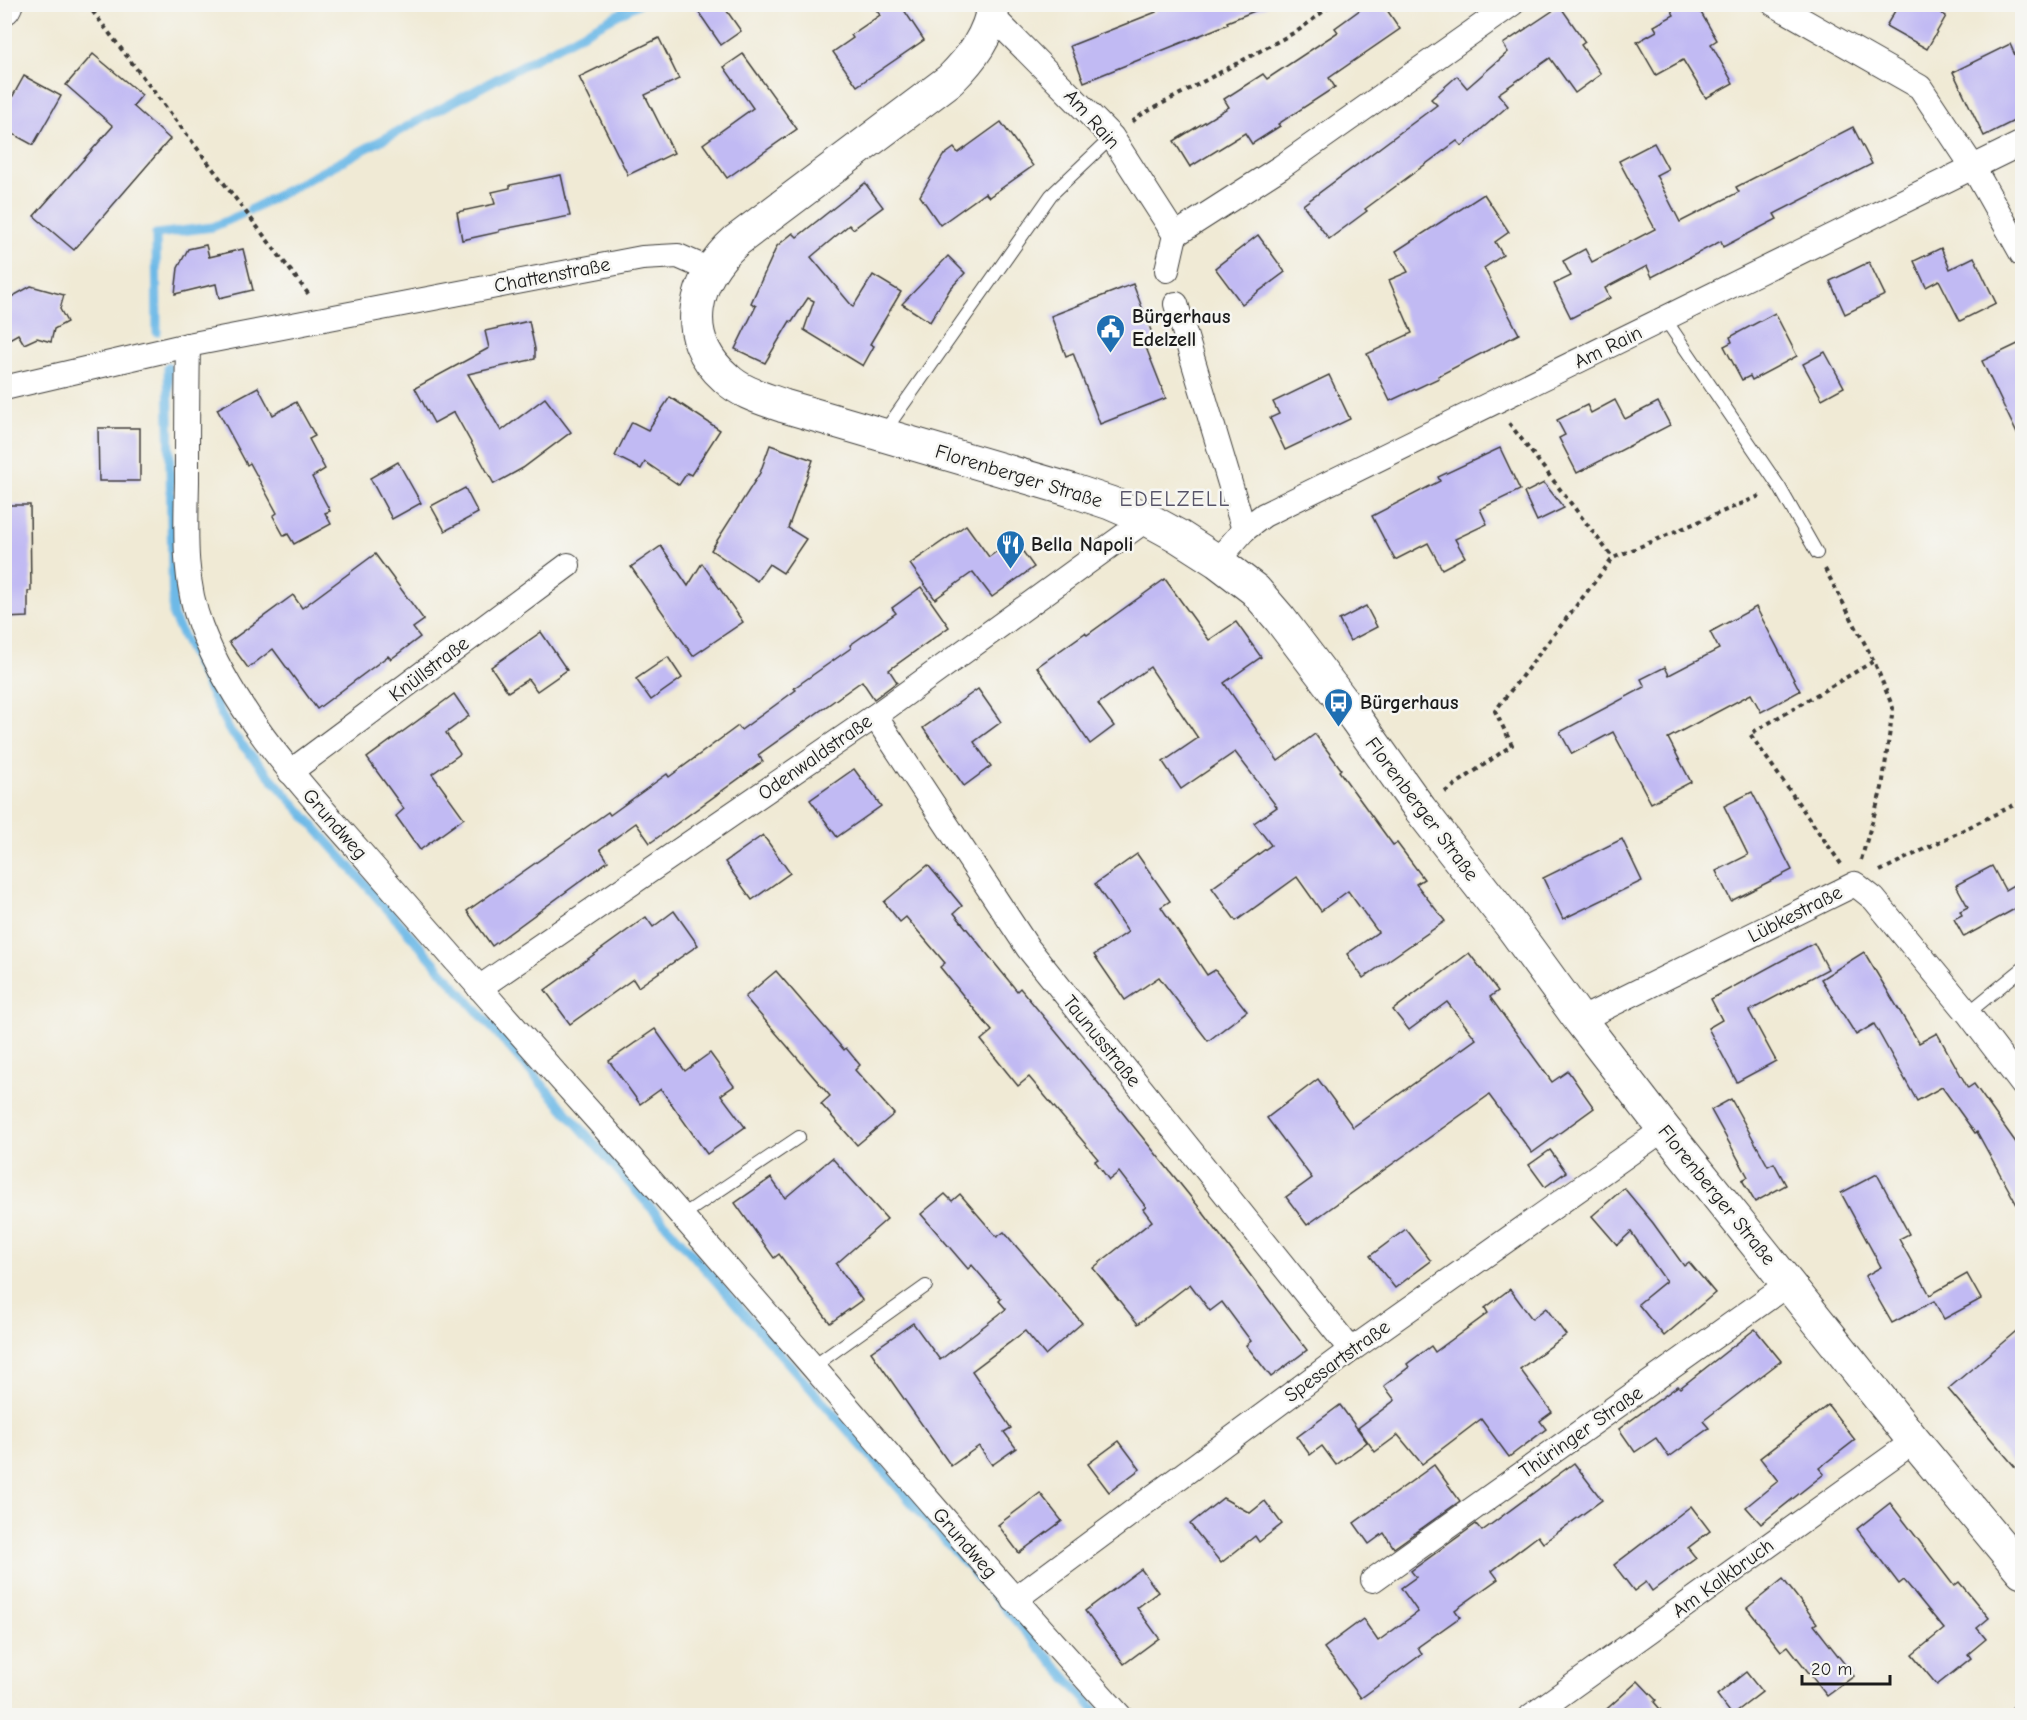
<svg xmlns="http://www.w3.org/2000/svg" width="2027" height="1720" font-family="'Comic Neue',sans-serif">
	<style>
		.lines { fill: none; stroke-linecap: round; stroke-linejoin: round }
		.stream { stroke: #6db9e7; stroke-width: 9 }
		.building { fill: #c1baf3 }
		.lane-casing { stroke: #3c3b38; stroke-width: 14 }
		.street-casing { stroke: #3c3b38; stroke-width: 26 }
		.secondary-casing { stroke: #3c3b38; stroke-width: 35 }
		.path { stroke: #3c3b38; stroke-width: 4; stroke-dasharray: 4.5 4.5; stroke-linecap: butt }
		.lane { stroke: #fff; stroke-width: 12 }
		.street { stroke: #fff; stroke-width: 24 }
		.secondary { stroke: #fff; stroke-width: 33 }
		.labels { text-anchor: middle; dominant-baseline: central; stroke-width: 5; stroke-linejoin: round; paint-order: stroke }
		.street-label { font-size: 20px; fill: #1c1c1c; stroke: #f6f6f2 }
		.poi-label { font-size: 20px; font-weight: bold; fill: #1c1c1c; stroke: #f6f6f2; text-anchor: start }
		.quarter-label { font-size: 22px; letter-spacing: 1.5px; fill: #565367; stroke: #f6f6f2 }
	</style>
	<rect width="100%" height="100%" fill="#f6f6f2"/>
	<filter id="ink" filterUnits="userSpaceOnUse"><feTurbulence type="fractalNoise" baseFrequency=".0167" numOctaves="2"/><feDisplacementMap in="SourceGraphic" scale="12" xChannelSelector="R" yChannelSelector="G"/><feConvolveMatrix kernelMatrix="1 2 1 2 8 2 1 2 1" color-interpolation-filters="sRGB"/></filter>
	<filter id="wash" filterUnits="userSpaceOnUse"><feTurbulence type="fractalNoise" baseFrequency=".008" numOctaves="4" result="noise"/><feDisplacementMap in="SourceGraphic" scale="24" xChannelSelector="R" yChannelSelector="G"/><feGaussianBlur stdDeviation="1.35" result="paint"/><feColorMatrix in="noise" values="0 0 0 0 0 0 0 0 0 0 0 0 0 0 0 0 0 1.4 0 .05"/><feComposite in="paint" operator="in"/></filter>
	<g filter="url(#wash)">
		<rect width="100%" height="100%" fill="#f0ead5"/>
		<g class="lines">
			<g class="stream">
				<path d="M250,210L638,4"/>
				<path d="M157,332L156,234L213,227L242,214"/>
				<path d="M168,367L173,616L229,730L1100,1716"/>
			</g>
		</g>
		<g id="blocks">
			<g class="building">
				<path d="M693,4H722L741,31L721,45Z"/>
				<path d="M872,4H900L924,40L857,86L833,52L853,38L851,35L880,15Z"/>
				<path d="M1153,4H1266L1267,6L1227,22L1228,24L1084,82L1070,46L1156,12Z"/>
				<path d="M1368,4H1383L1400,29L1329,78L1335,87L1278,124L1280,126L1252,144L1245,133L1190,167L1174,141L1229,107L1224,99L1263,74L1267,79L1338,32L1335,28Z"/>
				<path d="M1668,4H1696L1717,40L1711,44L1733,83L1706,98L1683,60L1656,75L1637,42L1657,31L1654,26L1674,15Z"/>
				<path d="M1899,4H1926L1946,16L1927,49L1886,26Z"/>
				<path d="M1560,6L1585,42L1581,45L1601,74L1575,93L1550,58L1498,94L1508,106L1462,146L1457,141L1365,209L1367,211L1329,239L1303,205L1437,105L1431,99L1457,76L1467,88L1508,52L1503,44Z"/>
				<path d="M659,38L679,79L645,95L674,153L628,175L579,77Z"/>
				<path d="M2010,44L2022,71V117L1984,136L1953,72Z"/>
				<path d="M93,54L142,95L133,106L170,139L74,250L34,216L113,126L66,85Z"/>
				<path d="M743,54L797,129L727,178L703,144L753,108L724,67Z"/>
				<path d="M24,76L61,96L33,145L4,129V112Z"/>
				<path d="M1001,122L1033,166L989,197L985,193L940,225L920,196L943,156L954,148L958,153Z"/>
				<path d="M1853,127L1872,164L1774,214L1777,219L1723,247L1721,241L1652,277L1647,266L1605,288L1610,298L1571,318L1554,284L1571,276L1563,261L1585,249L1592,262L1655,229L1619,161L1654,143L1668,169L1656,175L1680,222L1739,192L1736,187Z"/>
				<path d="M561,175L570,216L499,230V232L462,240L457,212L495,204L492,192L510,188V185Z"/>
				<path d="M865,183L883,207L853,229L849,225L811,257L853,307L873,275L901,292L870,344L874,346L863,366L804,330L814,301L808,298L792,322L790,321L765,363L735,349L756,306L751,303L777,246L793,233L797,237Z"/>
				<path d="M1484,194L1509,232L1495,242L1503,255L1484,268L1519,334L1438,376L1439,378L1390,401L1367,354L1412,333L1389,280L1408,272L1396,251Z"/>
				<path d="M1258,235L1285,272L1242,304L1215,268Z"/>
				<path d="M206,245L209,257L243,249L253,290L219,298L216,284L175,294L178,268L188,249Z"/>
				<path d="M1941,248L1950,269L1974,257L1996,303L1960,321L1939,280L1926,287L1914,261Z"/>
				<path d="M948,256L965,273L950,289L930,322L902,304Z"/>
				<path d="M1869,262L1885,295L1845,314L1830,281Z"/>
				<path d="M1133,284L1155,341L1145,345L1166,398L1100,424L1073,353L1066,356L1051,316Z"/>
				<path d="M31,286L64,295L60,309L67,322L54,329L51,342L37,338L24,344L18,334L4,342V301Z"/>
				<path d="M1775,313L1797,356L1752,380L1750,376L1742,380L1724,346L1732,342L1730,337Z"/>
				<path d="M529,321L535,349V359L468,374L501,431L545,398L571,432L523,468L494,484L454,412L434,423L415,388L489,348L485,331Z"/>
				<path d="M2022,342V444L1982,361Z"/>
				<path d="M1825,352L1844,387L1822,399L1803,364Z"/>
				<path d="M1329,375L1350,419L1285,450L1270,418L1279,414L1273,402Z"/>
				<path d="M258,387L273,415L296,402L315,436L309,439L325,469L312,477L330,511L325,513L331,524L294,544L288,534L284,536L273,516L277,513L250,463L247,465L217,409Z"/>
				<path d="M670,397L720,430L691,475L687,473L679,485L645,462L641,469L615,456L632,422L648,430Z"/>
				<path d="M1615,400L1625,419L1658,402L1670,425L1577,473L1559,438L1565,435L1557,420L1587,405L1591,413Z"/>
				<path d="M98,428H140V481H99Z"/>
				<path d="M770,445L813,460L788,528L806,539L783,573L769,564L757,581L711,550L760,473Z"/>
				<path d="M1500,448L1520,490L1480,509L1487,524L1455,539L1465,557L1442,569L1428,543L1395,560L1372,516L1440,481L1438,477Z"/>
				<path d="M398,462L421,503L392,519L370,478Z"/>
				<path d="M1544,483L1564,508L1537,521L1524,493Z"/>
				<path d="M465,488L478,513L445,531L431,506Z"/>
				<path d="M4,505H30L31,591H28V617L4,618Z"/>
				<path d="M966,525L989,557L1014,539L1034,567L992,597L973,572L935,599L910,564Z"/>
				<path d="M661,546L688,586L702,563L743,622L693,656L631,567Z"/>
				<path d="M375,554L424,620L413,628L420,637L391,659L388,656L317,709L273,649L248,668L229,642L293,595L302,608Z"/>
				<path d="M1165,579L1209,640L1236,622L1261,657L1224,683L1278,761L1315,734L1341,769L1339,771L1393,845L1397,843L1424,879L1416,884L1445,921L1363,978L1347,954L1378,932L1348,891L1321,911L1297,877L1236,921L1212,888L1271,845L1254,823L1277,807L1235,752L1181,789L1163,762L1198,738L1150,667L1098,704L1114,726L1090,744L1037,667L1085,633L1087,635Z"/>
				<path d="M921,587L949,627L889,670L897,682L874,699L862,681L758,755L763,761L650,843L636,823L600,849L608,861L492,946L467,911L608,812L610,815L667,774L669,777L738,726L741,730L796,690L794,688L851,648L850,645L896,613L892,608Z"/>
				<path d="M1366,606L1377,627L1350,641L1339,620Z"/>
				<path d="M1756,607L1800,691L1761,712L1751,694L1668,738L1691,782L1651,803L1613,732L1572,754L1560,732L1645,687L1641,679L1665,667L1669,675L1719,649L1710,632Z"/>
				<path d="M541,632L567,670L537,691L528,679L508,692L491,667Z"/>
				<path d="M668,657L682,678L651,700L636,679Z"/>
				<path d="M978,689L1001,722L974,742L991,766L964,786L923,728Z"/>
				<path d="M454,694L469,716L446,733L460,754L432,774L464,818L420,850L396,816L404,809L367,758Z"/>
				<path d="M854,769L881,806L837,837L810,800Z"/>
				<path d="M1752,792L1792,870L1731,901L1716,871L1748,855L1724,806Z"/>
				<path d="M763,835L790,873L752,900L725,862Z"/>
				<path d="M1622,839L1642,881L1563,919L1543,878Z"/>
				<path d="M1137,854L1170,901L1161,907L1207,975L1215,970L1247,1011L1208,1041L1159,977L1125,1000L1094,955L1128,932L1095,884Z"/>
				<path d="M928,865L962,906L954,913L1017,991L1020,988L1122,1112L1198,1206L1307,1350L1271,1377L1246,1345L1251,1341L1222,1302L1210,1311L1190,1284L1138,1324L1093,1268L1152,1221L1143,1209L1146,1207L1119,1172L1109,1180L1095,1161L1098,1159L1029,1077L1018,1086L981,1040L992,1031L940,967L945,963L906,917L900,922L884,902Z"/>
				<path d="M1992,866L2005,890L2022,880V905L1964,937L1954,919L1962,915L1960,911L1968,907L1956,885Z"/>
				<path d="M674,911L698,945L638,987L633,979L570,1024L545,990L646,917L653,927Z"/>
				<path d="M1814,943L1828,969L1749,1011L1776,1061L1737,1082L1708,1028L1722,1020L1711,999Z"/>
				<path d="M1864,952L1919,1043L1937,1033L1968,1088L1974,1084L2022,1151V1214L1977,1132L1975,1133L1942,1087L1917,1101L1874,1024L1856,1035L1821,979Z"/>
				<path d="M1469,953L1498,991L1490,997L1552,1082L1568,1071L1594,1108L1532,1153L1489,1095L1307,1225L1286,1197L1312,1178L1267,1118L1318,1079L1353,1127L1476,1039L1447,1002L1409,1030L1393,1010Z"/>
				<path d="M776,971L844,1050L846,1048L860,1065L855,1070L894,1114L857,1145L821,1104L830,1096L745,997Z"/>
				<path d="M655,1029L685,1071L710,1053L734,1086L721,1095L745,1127L707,1154L661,1089L640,1104L609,1061Z"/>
				<path d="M1731,1099L1768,1166L1774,1163L1786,1185L1755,1202L1742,1180L1748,1177L1711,1110Z"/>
				<path d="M1550,1150L1566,1172L1545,1187L1529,1165Z"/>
				<path d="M832,1158L887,1219L836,1264L862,1300L830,1323L779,1254L774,1258L735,1203L771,1178L785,1198Z"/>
				<path d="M1877,1174L1909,1234L1899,1239L1930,1295L1967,1274L1981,1299L1944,1319L1934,1301L1892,1323L1865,1276L1881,1267L1841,1193Z"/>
				<path d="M1624,1188L1653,1223L1684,1266L1689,1262L1715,1293L1664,1336L1638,1304L1666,1281L1631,1232L1617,1245L1592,1216Z"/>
				<path d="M945,1194L952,1201L960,1194L997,1237L1004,1232L1082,1323L1045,1355L1025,1331L972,1371L1011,1428L1004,1432L1016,1448L992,1465L979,1446L951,1466L871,1352L913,1323L940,1360L1006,1309L999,1301L1001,1299L972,1265L968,1269L921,1214Z"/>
				<path d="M1406,1229L1431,1261L1395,1288L1370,1256Z"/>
				<path d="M1510,1289L1532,1319L1546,1308L1566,1335L1520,1369L1552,1412L1540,1421L1546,1429L1509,1457L1481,1419L1422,1464L1398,1435L1375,1452L1358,1428L1395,1400L1384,1386L1409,1367L1407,1364L1431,1346L1435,1352L1488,1313L1485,1308Z"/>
				<path d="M2022,1326V1475L1948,1389Z"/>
				<path d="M1755,1329L1781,1361L1703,1421L1709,1428L1669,1457L1656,1438L1635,1452L1619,1429L1678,1386L1680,1388Z"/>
				<path d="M1340,1405L1367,1442L1336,1465L1322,1446L1310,1455L1297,1437Z"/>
				<path d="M1828,1405L1855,1440L1819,1468L1824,1474L1761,1524L1746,1507L1778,1481L1760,1458Z"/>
				<path d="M1119,1441L1140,1469L1109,1492L1088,1464Z"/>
				<path d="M1574,1463L1602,1500L1543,1543L1538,1536L1492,1571L1498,1579L1455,1610L1460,1617L1418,1647L1422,1654L1361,1698L1324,1648L1363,1619L1378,1641L1418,1612L1401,1588L1416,1577L1411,1571L1476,1524L1482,1531Z"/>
				<path d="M1434,1465L1460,1501L1394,1548L1384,1533L1369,1544L1354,1523Z"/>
				<path d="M1040,1493L1062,1521L1019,1553L998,1525Z"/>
				<path d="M1223,1498L1250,1513L1265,1501L1282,1524L1259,1542L1255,1536L1221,1563L1190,1524Z"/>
				<path d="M1890,1503L1954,1586L1959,1582L1989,1618L1977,1628L1986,1639L1968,1654L1971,1658L1937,1685L1912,1655L1944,1629L1904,1580L1899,1584L1857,1529Z"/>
				<path d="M1691,1506L1710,1531L1688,1548L1696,1558L1652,1591L1646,1582L1634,1591L1614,1565Z"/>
				<path d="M1141,1569L1158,1592L1137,1608L1159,1638L1124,1664L1085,1611Z"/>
				<path d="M1783,1579L1817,1623L1814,1625L1854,1676L1827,1696L1788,1646L1781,1651L1747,1608Z"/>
				<path d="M1746,1672L1762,1692L1732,1715L1717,1695Z"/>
				<path d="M1638,1681L1656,1700L1654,1702L1666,1716H1599Z"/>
			</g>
		</g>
	</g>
	<g filter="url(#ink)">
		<use href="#blocks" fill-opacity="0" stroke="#3c3b38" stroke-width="1.5"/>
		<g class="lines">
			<defs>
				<g id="lane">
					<path d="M1665,319L1780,488L1817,553"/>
					<path d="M884,432L1051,195L1112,137"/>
					<path d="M1968,1013L2022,969"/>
					<path d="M683,1215L799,1137"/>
					<path d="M814,1366L926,1286"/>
				</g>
				<g id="street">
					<path d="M1774,4L1920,87L1973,167L2022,254"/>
					<path d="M992,16L1112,137L1175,235L1281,167L1512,4"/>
					<path d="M1167,270L1175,235"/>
					<path d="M1176,304L1244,530"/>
					<path d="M188,345C187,390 187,436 187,482C186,530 183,581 201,627C236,718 306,790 370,863C440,943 510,1023 581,1102C763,1304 936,1515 1120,1716"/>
					<path d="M4,388L188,345L642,258L678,256L710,270"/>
					<path d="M1217,561L1244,530L1264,515L2022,143"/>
					<path d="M875,716L1028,948L1351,1350"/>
					<path d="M290,772L568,565"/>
					<path d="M479,988L875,716L1147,519"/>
					<path d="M1580,1020L1855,884L1874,899L1968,1013L2022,1084"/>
					<path d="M1373,1580L1788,1284"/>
					<path d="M1014,1600L1351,1350L1664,1129"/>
					<path d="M1531,1716L1914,1441"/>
					<path d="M2022,1716V1715"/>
				</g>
				<g id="secondary">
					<path d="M994,4C989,36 972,58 950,80L736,241C694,279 678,336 726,378C741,393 765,399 784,406L1071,490L1110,503L1147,519L1178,536L1217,561L1255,590L1280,619L1356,719L1420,809L1510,924L1580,1020L1664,1129L1914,1441L2022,1571"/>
					<path d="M4,8L6,4"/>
				</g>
			</defs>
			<use href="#lane" class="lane-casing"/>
			<use href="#street" class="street-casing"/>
			<use href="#secondary" class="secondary-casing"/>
			<g class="path">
				<path d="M87,4L310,296"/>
				<path d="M1132,122L1141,115L1299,30L1333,4"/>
				<path d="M1509,423L1613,558"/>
				<path d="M1825,569L1874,661L1893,708L1882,788L1861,860"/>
				<path d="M1445,792L1512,745L1495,711L1613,558L1762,495"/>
				<path d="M1841,864L1750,734L1874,661"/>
				<path d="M1880,871L2022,801"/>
			</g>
			<use href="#lane" class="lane"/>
			<use href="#street" class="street"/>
			<use href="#secondary" class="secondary"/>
		</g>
	</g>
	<defs>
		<symbol id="civic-pin" viewBox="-11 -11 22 30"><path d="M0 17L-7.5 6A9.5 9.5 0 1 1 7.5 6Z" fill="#1f6fb2" stroke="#f6f6f2"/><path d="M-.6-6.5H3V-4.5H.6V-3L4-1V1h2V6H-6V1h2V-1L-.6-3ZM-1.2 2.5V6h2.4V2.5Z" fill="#fff"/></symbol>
		<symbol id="restaurant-pin" viewBox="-11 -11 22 30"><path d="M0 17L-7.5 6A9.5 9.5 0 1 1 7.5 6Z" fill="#1f6fb2" stroke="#f6f6f2"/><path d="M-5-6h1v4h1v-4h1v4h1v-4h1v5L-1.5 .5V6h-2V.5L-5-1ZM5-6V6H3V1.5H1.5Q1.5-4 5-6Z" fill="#fff"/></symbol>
		<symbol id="bus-pin" viewBox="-11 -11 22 30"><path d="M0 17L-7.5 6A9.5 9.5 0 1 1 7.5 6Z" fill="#1f6fb2" stroke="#f6f6f2"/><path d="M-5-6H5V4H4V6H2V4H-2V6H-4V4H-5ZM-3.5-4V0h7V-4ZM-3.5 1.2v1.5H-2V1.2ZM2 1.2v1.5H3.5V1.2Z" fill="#fff"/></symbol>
	</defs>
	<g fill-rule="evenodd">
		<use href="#civic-pin" x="1094" y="312" width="33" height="45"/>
		<use href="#restaurant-pin" x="994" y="528" width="33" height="45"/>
		<use href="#bus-pin" x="1322" y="686" width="33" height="45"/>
	</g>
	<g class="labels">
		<g class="street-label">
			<text transform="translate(1092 119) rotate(48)">Am Rain</text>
			<text transform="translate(552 275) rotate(-11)">Chattenstraße</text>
			<text transform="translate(1608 347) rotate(-26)">Am Rain</text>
			<text transform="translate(1019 476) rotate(17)">Florenberger Straße</text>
			<text transform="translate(429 669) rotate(-37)">Knüllstraße</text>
			<text transform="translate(815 757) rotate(-35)">Odenwaldstraße</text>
			<text transform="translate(1422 809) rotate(53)">Florenberger Straße</text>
			<text transform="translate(335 824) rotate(49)">Grundweg</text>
			<text transform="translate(1795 914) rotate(-27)">Lübkestraße</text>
			<text transform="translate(1102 1041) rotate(51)">Taunusstraße</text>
			<text transform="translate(1717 1195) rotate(51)">Florenberger Straße</text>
			<text transform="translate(1337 1361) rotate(-36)">Spessartstraße</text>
			<text transform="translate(1581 1432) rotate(-35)">Thüringer Straße</text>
			<text transform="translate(965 1543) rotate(49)">Grundweg</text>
			<text transform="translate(1723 1578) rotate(-36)">Am Kalkbruch</text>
		</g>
		<g class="poi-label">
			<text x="1132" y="316">Bürgerhaus<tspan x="1132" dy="23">Edelzell</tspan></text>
			<text x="1031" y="544">Bella Napoli</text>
			<text x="1360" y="702">Bürgerhaus</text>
		</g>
		<g class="quarter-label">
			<text x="1175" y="499">EDELZELL</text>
		</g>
	</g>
	<rect width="2027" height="1720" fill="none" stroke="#f6f6f2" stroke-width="24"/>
	<path d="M1802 1675v9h88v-9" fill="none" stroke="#1c1c1c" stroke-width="3"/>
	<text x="1811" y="1675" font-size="18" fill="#1c1c1c" stroke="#f6f6f2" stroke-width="4.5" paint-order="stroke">20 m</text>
</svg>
